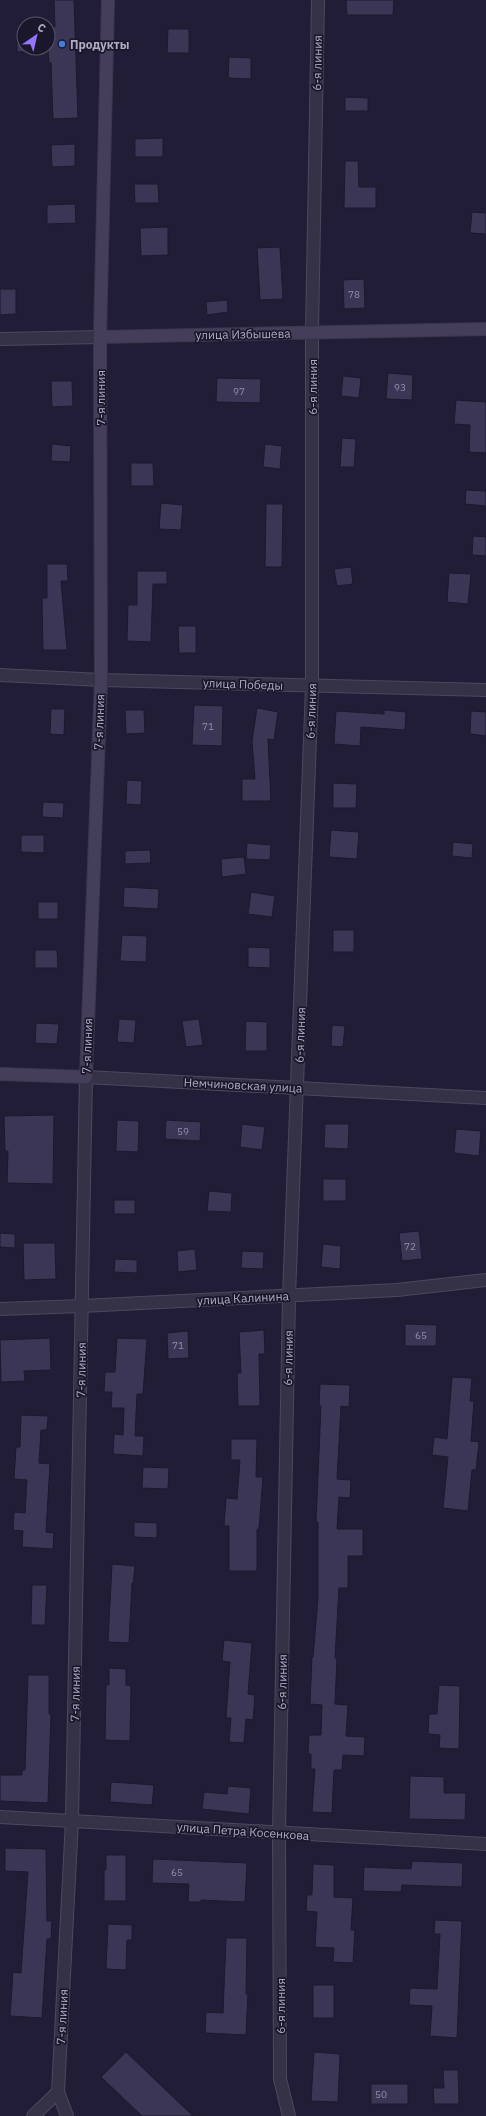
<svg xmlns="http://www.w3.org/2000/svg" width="486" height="2116" font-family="'IBM Plex Sans',sans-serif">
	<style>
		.building { fill: #3b3655; stroke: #1c182d }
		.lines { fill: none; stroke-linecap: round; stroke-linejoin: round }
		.street-casing { stroke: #4d485f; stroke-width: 14 }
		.secondary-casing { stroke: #3b374d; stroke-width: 14 }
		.street { stroke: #353147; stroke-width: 12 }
		.secondary { stroke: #453e5a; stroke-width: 12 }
		.shop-dot { fill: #3f7fe0; stroke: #1a172b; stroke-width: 1.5 }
		.labels { text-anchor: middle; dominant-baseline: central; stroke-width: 3.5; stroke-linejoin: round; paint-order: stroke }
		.number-label { font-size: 10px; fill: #938da9 }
		.poi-label { font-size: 12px; font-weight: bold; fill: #b0aac5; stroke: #1a172b; text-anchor: start }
		.street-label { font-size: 12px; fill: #b0aac5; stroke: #1a172b }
	</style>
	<rect width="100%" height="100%" fill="#221d36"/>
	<g class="building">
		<path d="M54,0H74L78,118L53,119L51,63H49L48,51L17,52V35H24V48H48V28L55,27Z"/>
		<path d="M346,0H394L393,15H347Z"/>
		<path d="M168,29H189V53H167Z"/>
		<path d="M229,57L251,58V79L228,78Z"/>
		<path d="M345,97L368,98V111H345Z"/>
		<path d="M163,138V157H135V139Z"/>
		<path d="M75,144V166L52,167L51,145Z"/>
		<path d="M345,161H358L359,187H376V208H344Z"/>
		<path d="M134,184H158L159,203H135Z"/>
		<path d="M75,204L76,223L47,224V205Z"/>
		<path d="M472,212L486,213V234L470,233Z"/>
		<path d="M168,227V255L141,256L140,228Z"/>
		<path d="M280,247L283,299L260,300L257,248Z"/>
		<path d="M364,279L365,308L344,309L343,280Z"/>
		<path d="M0,289H16V314L0,315Z"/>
		<path d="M227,300L228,312L207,315L206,302Z"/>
		<path d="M388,373L413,375L412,400L386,399Z"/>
		<path d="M343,376L361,378L359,398L341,396Z"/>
		<path d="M217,378L261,379L260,403L216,402Z"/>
		<path d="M51,381H72L73,406L52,407Z"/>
		<path d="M456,400L486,402V453L469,452L470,425L454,424Z"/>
		<path d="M342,438L356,439L354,467H340Z"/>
		<path d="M52,444L71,446L70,462L51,461Z"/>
		<path d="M265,444L282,446L280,469L263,467Z"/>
		<path d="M131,463H153L154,486H131Z"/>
		<path d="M466,490L486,491V506L465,504Z"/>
		<path d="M161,503L183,505L181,530L159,529Z"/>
		<path d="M266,504H283L282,567H265Z"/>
		<path d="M473,536L486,537V556L472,555Z"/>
		<path d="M47,564H67L68,581H61L67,650H43L42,598H47Z"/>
		<path d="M351,567L353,584L337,586L334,569Z"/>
		<path d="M137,571H167V584H153L151,642L127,641L128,605H137Z"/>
		<path d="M449,573L471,574L468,604L447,602Z"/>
		<path d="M178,626H196V653H179Z"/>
		<path d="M194,705L223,706L222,746L192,745Z"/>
		<path d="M257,708L278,712L274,740L268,739L271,801H242V779H255L252,741Z"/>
		<path d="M51,709H65L64,735L50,734Z"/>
		<path d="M125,710H144L145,733L126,734Z"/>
		<path d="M384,710L406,712L405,730L361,727L360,746L334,744L336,711L384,714Z"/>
		<path d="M471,711L486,712V736L470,734Z"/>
		<path d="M127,780L142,781L141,805L126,804Z"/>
		<path d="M333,783L357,784L356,808H333Z"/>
		<path d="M43,802L64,803L63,818L42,817Z"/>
		<path d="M331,830L359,832L357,859L329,857Z"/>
		<path d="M21,835H44V853L21,852Z"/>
		<path d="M453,842L473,844L472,858L452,856Z"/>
		<path d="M247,843L271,845L270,860L246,859Z"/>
		<path d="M150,850L151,863L125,864V851Z"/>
		<path d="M244,857L246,874L222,877L221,859Z"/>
		<path d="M124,887L159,889L158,909L123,907Z"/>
		<path d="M251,892L275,896L272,917L248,914Z"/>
		<rect x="38" y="902" width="20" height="17"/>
		<rect x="333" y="930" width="21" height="22"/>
		<path d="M122,935L147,936L146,962L120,961Z"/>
		<path d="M248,947L270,948V968L248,967Z"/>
		<path d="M35,950H57L58,968H35Z"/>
		<path d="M119,1019L136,1020L134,1043L117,1042Z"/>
		<path d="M199,1019L203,1045L186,1047L182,1021Z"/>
		<path d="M246,1021L267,1022V1051H245Z"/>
		<path d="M36,1023L59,1024L57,1044L35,1043Z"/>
		<path d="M332,1025L345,1026L343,1047L331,1046Z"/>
		<path d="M54,1115L53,1184L7,1183L8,1151H5L4,1116Z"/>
		<path d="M117,1120L139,1121L138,1152L116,1151Z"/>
		<path d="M166,1120L201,1122L200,1141L165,1139Z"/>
		<path d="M242,1124L265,1127L262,1150L240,1147Z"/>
		<path d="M325,1124H349L348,1149L324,1148Z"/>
		<path d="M456,1129L481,1131L479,1156L454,1153Z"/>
		<rect x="323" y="1179" width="23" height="22"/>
		<path d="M209,1191L232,1193L231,1212L207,1211Z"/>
		<rect x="114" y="1200" width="21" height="14"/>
		<path d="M419,1231L422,1259L402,1261L399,1233Z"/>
		<path d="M0,1233L15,1234V1248L0,1247Z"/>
		<path d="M23,1243H55L56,1279L24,1280Z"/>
		<path d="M323,1244L341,1246L340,1269L321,1267Z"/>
		<path d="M195,1249L197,1270L178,1272L177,1251Z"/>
		<path d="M242,1251L264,1252L263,1269L241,1268Z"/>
		<path d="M115,1259L137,1260V1273L114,1272Z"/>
		<path d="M405,1324L437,1325L436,1346H405Z"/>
		<path d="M264,1330L265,1354H259L260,1406H238L237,1373H241L239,1332Z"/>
		<path d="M188,1331L189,1358L168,1359L167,1333Z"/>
		<path d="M50,1338L51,1370L24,1371L25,1381L1,1382L0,1340Z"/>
		<path d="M117,1338L147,1339L143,1394H137L135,1436H144L143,1456L113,1454L114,1434L123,1435L124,1408H111L112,1392H104L105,1372H115Z"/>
		<path d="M452,1377L472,1378L470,1401H474L471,1441L479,1442L476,1470H472L468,1511L443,1508L448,1457L432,1455L434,1437L447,1439Z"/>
		<path d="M320,1384L350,1385L349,1407L341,1406L337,1479L351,1480L350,1498L339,1497L337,1529H363V1556H348V1588H339L335,1658H337L335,1704L348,1705L346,1736L365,1737L364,1756L343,1755L342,1770H334L332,1813L312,1812L315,1769H311V1754H308L309,1735H321L322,1705L310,1704L312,1657H313L318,1599V1522H316L321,1406H319Z"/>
		<path d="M21,1415L48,1416L47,1430H41L39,1463L50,1464L46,1532L54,1533L53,1549L22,1547L23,1531L13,1530L14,1512L25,1513L27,1480L14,1479L16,1447H20Z"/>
		<path d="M231,1439H257L256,1477H263L259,1529H257V1571H229V1526H224L226,1498L237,1499L240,1460H231Z"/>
		<path d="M143,1467L169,1468L168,1489L142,1488Z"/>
		<path d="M134,1522L157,1523V1538L134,1537Z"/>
		<path d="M112,1564L135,1566L133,1584L132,1583L129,1643L108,1642Z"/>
		<path d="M32,1585H47L45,1625H31Z"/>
		<path d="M224,1640L252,1643L248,1694L255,1695L253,1720L246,1719L244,1743L229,1742L231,1718H226L230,1662L222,1661Z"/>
		<path d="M109,1668L126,1669V1685L131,1686L130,1741L105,1740L106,1685H109Z"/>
		<path d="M28,1675H49V1714H51L48,1803L0,1801V1775H22V1770H25Z"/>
		<path d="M439,1685L460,1686L459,1749L439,1748L440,1735L428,1734L429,1714H437Z"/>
		<path d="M410,1776L444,1777V1793H466L465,1820L409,1819Z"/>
		<path d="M111,1782L154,1785L152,1805L110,1802Z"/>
		<path d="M228,1786L251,1788L249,1814L202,1809L204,1792L227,1794Z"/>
		<path d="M5,1848L46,1849L47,1921H52L51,1939H47L42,2018L10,2016L13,1972L21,1973L28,1872L5,1871Z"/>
		<path d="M106,1855H126V1901H104V1870H106Z"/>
		<path d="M153,1859L247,1863L245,1902L201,1900V1902H188L189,1884L152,1883Z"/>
		<path d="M412,1861L463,1863L462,1887L402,1885L401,1892L363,1891L364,1867L411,1869Z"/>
		<path d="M313,1864L334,1865V1897L353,1898L351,1930H355L353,1963L333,1962L334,1948L315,1947L317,1912L306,1911L307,1895H312Z"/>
		<path d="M435,1920L462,1921L457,2038L430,2036L432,2006L409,2005L410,1988L437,1989L440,1934H434Z"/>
		<path d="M108,1924L132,1925V1940H127L126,1970L106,1969Z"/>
		<path d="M226,1938H247L246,1994H248L246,2035L205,2033L206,2012L223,2013Z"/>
		<rect x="313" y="1985" width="21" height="33"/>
		<path d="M126,2052L193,2116H142L101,2077Z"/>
		<path d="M314,2052L340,2054L338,2102L311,2101Z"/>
		<path d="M443,2070H458L459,2104H434L433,2088H444Z"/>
		<rect x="371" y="2084" width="37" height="20"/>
	</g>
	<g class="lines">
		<defs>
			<g id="street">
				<path d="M0,339L100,337"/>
				<path d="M0,675L101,680L486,690"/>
				<path d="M0,1309L82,1306L397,1290L486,1280"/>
				<path d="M0,1817L486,1844"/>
				<path d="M33,2116L58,2092"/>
				<path d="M67,2116L58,2092L72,1820L86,1077L486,1098"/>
				<path d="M289,2116L280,2079L279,1833L289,1296L312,686V332L318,0"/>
			</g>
			<g id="secondary">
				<path d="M100,337L486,329"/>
				<path d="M0,1074L86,1077L101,680L100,337L108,0"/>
			</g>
		</defs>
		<use href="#street" class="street-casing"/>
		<use href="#secondary" class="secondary-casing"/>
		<use href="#street" class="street"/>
		<use href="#secondary" class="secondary"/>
	</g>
	<circle class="shop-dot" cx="62" cy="44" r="4"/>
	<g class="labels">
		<g class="number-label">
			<text x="354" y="294">78</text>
			<text x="400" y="387">93</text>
			<text x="239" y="391">97</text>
			<text x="208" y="726">71</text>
			<text x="183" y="1131">59</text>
			<text x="410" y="1246">72</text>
			<text x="421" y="1335">65</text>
			<text x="178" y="1345">71</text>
			<text x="177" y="1872">65</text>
			<text x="381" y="2094">50</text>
		</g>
		<g class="poi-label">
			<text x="70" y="44">Продукты</text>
		</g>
		<g class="street-label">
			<text transform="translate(317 63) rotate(-89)">6-я линия</text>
			<text transform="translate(243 334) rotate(-1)">улица Избышева</text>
			<text transform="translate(312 387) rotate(-90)">6-я линия</text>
			<text transform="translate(100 398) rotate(-90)">7-я линия</text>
			<text transform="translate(243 684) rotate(2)">улица Победы</text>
			<text transform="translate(311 711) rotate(-88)">6-я линия</text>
			<text transform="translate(99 722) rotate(-88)">7-я линия</text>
			<text transform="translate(300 1035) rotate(-88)">6-я линия</text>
			<text transform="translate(87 1046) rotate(-88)">7-я линия</text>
			<text transform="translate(243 1085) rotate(3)">Немчиновская улица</text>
			<text transform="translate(243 1298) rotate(-3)">улица Калинина</text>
			<text transform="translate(288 1358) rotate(-89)">6-я линия</text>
			<text transform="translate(81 1370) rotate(-89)">7-я линия</text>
			<text transform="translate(282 1682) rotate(-89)">6-я линия</text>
			<text transform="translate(75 1694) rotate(-89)">7-я линия</text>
			<text transform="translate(243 1831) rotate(4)">улица Петра Косенкова</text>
			<text transform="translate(280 2006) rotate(-90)">6-я линия</text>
			<text transform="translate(62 2017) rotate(-87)">7-я линия</text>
		</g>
	</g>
	<g transform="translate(36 36) rotate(34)"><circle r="19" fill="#1a172b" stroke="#565269"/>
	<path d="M0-3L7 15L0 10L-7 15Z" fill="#9375ff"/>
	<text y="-6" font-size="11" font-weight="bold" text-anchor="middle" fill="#b0aac5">С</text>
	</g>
</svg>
